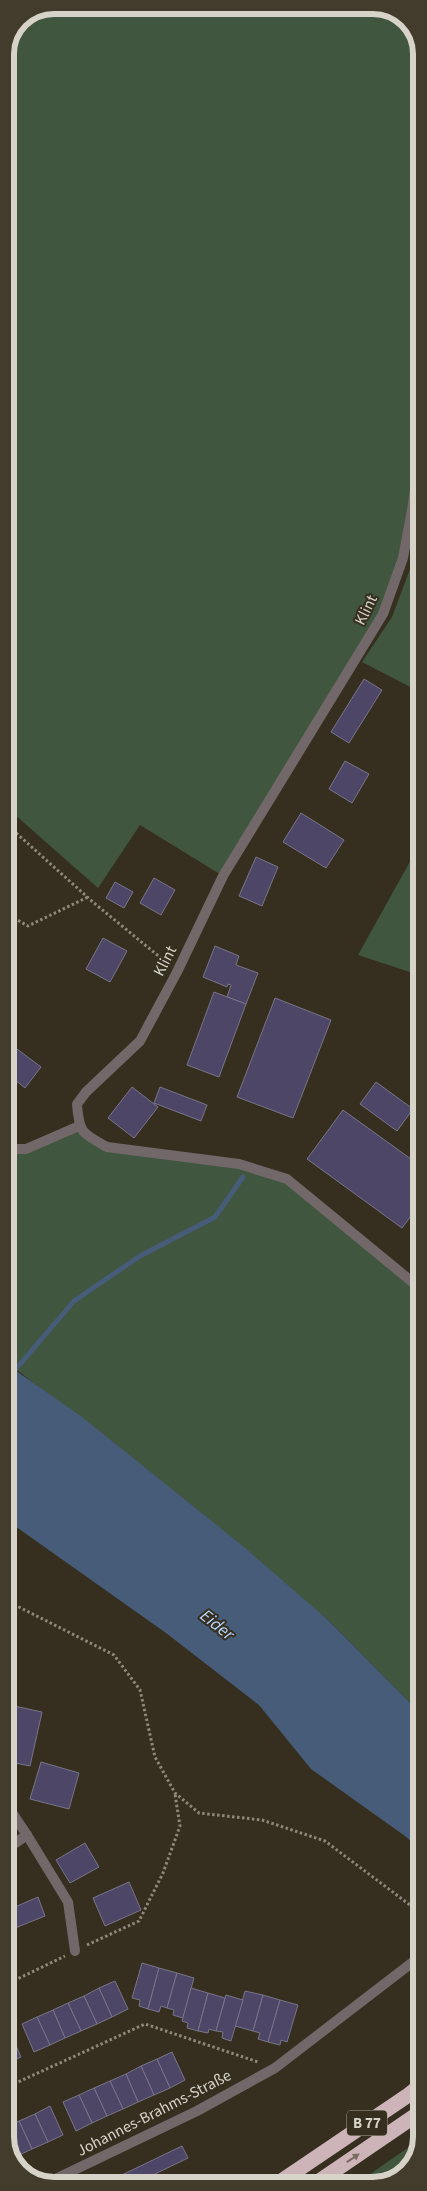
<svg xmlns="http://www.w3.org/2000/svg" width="427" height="2191" font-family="'Source Sans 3',sans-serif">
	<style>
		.green { fill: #41563f }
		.water { fill: #465c78 }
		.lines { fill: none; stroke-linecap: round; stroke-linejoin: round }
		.stream { stroke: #465c78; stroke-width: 5 }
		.building { fill: #4d4667; stroke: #787588 }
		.path { stroke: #8e887c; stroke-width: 3; stroke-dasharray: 2.5 2.5; stroke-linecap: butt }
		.lane { stroke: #726869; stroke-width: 10 }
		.street { stroke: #726869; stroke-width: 10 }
		.highway { stroke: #cdb4b8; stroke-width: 15 }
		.oneway { fill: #7a6b64 }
		.labels { text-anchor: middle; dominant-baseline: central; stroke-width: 4; stroke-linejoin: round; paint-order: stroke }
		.shield { fill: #362f1f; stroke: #a7a296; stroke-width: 1 }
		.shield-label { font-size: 15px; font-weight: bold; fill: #d7d3c9 }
		.street-label { font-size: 16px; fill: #d7d3c9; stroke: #362f1f }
		.water-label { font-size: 18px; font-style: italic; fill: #b5d6ff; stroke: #362f1f }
		.rim { fill: none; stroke: #d7d3c9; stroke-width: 6 }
	</style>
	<rect width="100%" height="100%" fill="#362f1f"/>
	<g class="green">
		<path d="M54,5H379L408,19L422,47V441L412,510L383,614L223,876L140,825L98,888L5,806V53L19,19Z"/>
		<path d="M422,525V693L362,662L392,617L413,561Z"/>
		<path d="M422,840V976L358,955Z"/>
		<path d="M79,1126L107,1147L239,1164L287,1179L422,1290V1715L328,1620L16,1369L5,1363V1149H26Z"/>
		<path d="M422,2138L410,2169L380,2186H353Z"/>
	</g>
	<g class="water">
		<path d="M422,866V881L412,877L411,871Z"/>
		<path d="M5,1363L82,1417L244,1547L328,1620L422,1715V1851L405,1836L311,1769L259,1705L166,1633L5,1519Z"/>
	</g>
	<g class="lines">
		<path class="stream" d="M16,1369L74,1301L140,1256L215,1217L243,1177"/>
	</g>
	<g class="building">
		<path d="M364,679L382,690L349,743L331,732Z"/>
		<path d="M345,761L369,774L352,803L329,789Z"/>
		<path d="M301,813L344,840L326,868L283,842Z"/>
		<path d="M256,857L278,867L262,906L239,896Z"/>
		<path d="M154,878L175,890L161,915L140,903Z"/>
		<path d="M115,882L133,892L124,908L106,898Z"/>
		<path d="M103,938L127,951L110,982L86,969Z"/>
		<path d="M215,946L239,956L236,965L258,973L246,1004L227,997L231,985L228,984L227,987L203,977Z"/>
		<path d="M214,992L246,1004L219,1077L187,1065Z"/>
		<path d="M275,998L331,1020L293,1118L237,1097Z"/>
		<path d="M5,1040L41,1067L25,1088L5,1072Z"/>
		<path d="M376,1082L413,1109L397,1131L360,1104Z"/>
		<path d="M132,1087L158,1107L134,1138L108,1118Z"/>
		<path d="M160,1087L207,1105L201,1121L154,1103Z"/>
		<path d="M343,1110L422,1167V1201L402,1228L307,1159Z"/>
		<path d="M5,1704L42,1712L30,1766L5,1761Z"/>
		<path d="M41,1762L79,1773L69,1809L30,1799Z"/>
		<path d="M85,1843L99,1867L70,1883L56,1860Z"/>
		<path d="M129,1882L141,1910L105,1926L93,1898Z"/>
		<path d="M38,1897L45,1916L15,1928L8,1910Z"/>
		<path d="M5,1938L15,1952L5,1959Z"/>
		<path d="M142,1963L159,1968L148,2009L139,2006L140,2000L132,1998Z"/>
		<path d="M159,1968L177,1973L167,2008L161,2006L159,2012L148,2009Z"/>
		<path d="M177,1973L194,1978L183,2018L173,2015L174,2010L167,2008Z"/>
		<path d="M115,1981L128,2009L112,2017L99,1988Z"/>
		<path d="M99,1988L112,2017L97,2024L84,1996Z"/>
		<path d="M191,1988L208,1993L198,2031L187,2028L188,2023L182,2021Z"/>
		<path d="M245,1991L263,1995L253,2031L235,2026Z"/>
		<path d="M208,1993L225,1998L216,2031L209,2029L208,2033L198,2031Z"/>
		<path d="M226,1995L243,2000L231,2041L222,2038L223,2032L216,2031Z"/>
		<path d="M263,1995L280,2000L268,2042L258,2039L260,2033L253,2031Z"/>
		<path d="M84,1996L97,2024L81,2031L68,2003Z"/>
		<path d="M280,2000L298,2005L287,2042L281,2040L280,2045L268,2042Z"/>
		<path d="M68,2003L81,2031L65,2038L53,2010Z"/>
		<path d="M53,2010L65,2038L50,2045L37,2017Z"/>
		<path d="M37,2017L50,2045L34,2052L22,2024Z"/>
		<path d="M8,2028L21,2057L6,2064L5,2030Z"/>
		<path d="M172,2052L185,2080L170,2088L157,2059Z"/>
		<path d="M157,2059L170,2088L154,2095L141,2066Z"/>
		<path d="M141,2066L154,2095L138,2102L126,2074Z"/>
		<path d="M126,2074L138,2102L123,2109L110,2081Z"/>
		<path d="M110,2081L123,2109L107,2116L94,2088Z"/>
		<path d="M94,2088L107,2116L92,2123L79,2095Z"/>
		<path d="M79,2095L92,2123L76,2131L63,2102Z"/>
		<path d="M50,2106L63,2135L48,2142L35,2114Z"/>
		<path d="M35,2114L48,2142L32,2149L19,2121Z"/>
		<path d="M19,2121L32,2149L17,2156L5,2132V2127Z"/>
		<path d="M5,2132L17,2156L13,2158L5,2144Z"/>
		<path d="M182,2146L188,2158L130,2186H99Z"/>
	</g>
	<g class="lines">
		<g class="path">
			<path d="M5,823L94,903L167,963"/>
			<path d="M5,913L28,926L88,897"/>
			<path d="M5,1600L114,1655L140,1690L155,1757L175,1793L199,1813L262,1820L325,1841L422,1914"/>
			<path d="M87,1945L139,1921L163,1873L180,1826L175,1794"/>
			<path d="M5,1985L65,1956"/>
			<path d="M5,2088L145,2024L258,2062"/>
			<path d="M405,2172L411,2167"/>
		</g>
		<path class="lane" d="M5,1149H26L79,1126"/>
		<g class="street">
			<path d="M422,441L412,510L403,558L383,614L223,876L177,972L140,1041L86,1092L77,1104C79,1133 82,1133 107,1147L239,1164L287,1179L422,1290"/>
			<path d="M5,1802L27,1835L5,1850"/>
			<path d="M27,1835L68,1902L75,1951"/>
			<path d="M45,2184L197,2111L275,2068L422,1955"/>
		</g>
		<g class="highway">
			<path d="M274,2186L407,2096L422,2084"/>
			<path d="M312,2186L422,2111"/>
		</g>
	</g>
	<defs><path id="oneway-solid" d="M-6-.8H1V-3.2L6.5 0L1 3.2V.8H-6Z" transform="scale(1.25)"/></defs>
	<use class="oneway" href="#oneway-solid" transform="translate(353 2158) rotate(-34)"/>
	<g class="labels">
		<rect class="shield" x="347" y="2110.5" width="40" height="25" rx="4"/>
		<g class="shield-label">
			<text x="367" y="2123">B 77</text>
		</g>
		<g class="street-label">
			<text transform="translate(366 610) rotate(-64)">Klint</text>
			<text transform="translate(165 961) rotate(-63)">Klint</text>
			<text transform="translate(154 2113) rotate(-27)">Johannes-Brahms-Straße</text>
		</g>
		<g class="water-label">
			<text transform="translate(217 1625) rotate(39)">Eider</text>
		</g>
	</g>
	<path d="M0 0H427V2191H0ZM54 14H373A40 40 0 0 1 413 54V2137A40 40 0 0 1 373 2177H54A40 40 0 0 1 14 2137V54A40 40 0 0 1 54 14Z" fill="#433c2d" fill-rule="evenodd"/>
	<path class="rim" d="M54 14H373A40 40 0 0 1 413 54V2137A40 40 0 0 1 373 2177H54A40 40 0 0 1 14 2137V54A40 40 0 0 1 54 14Z"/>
</svg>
